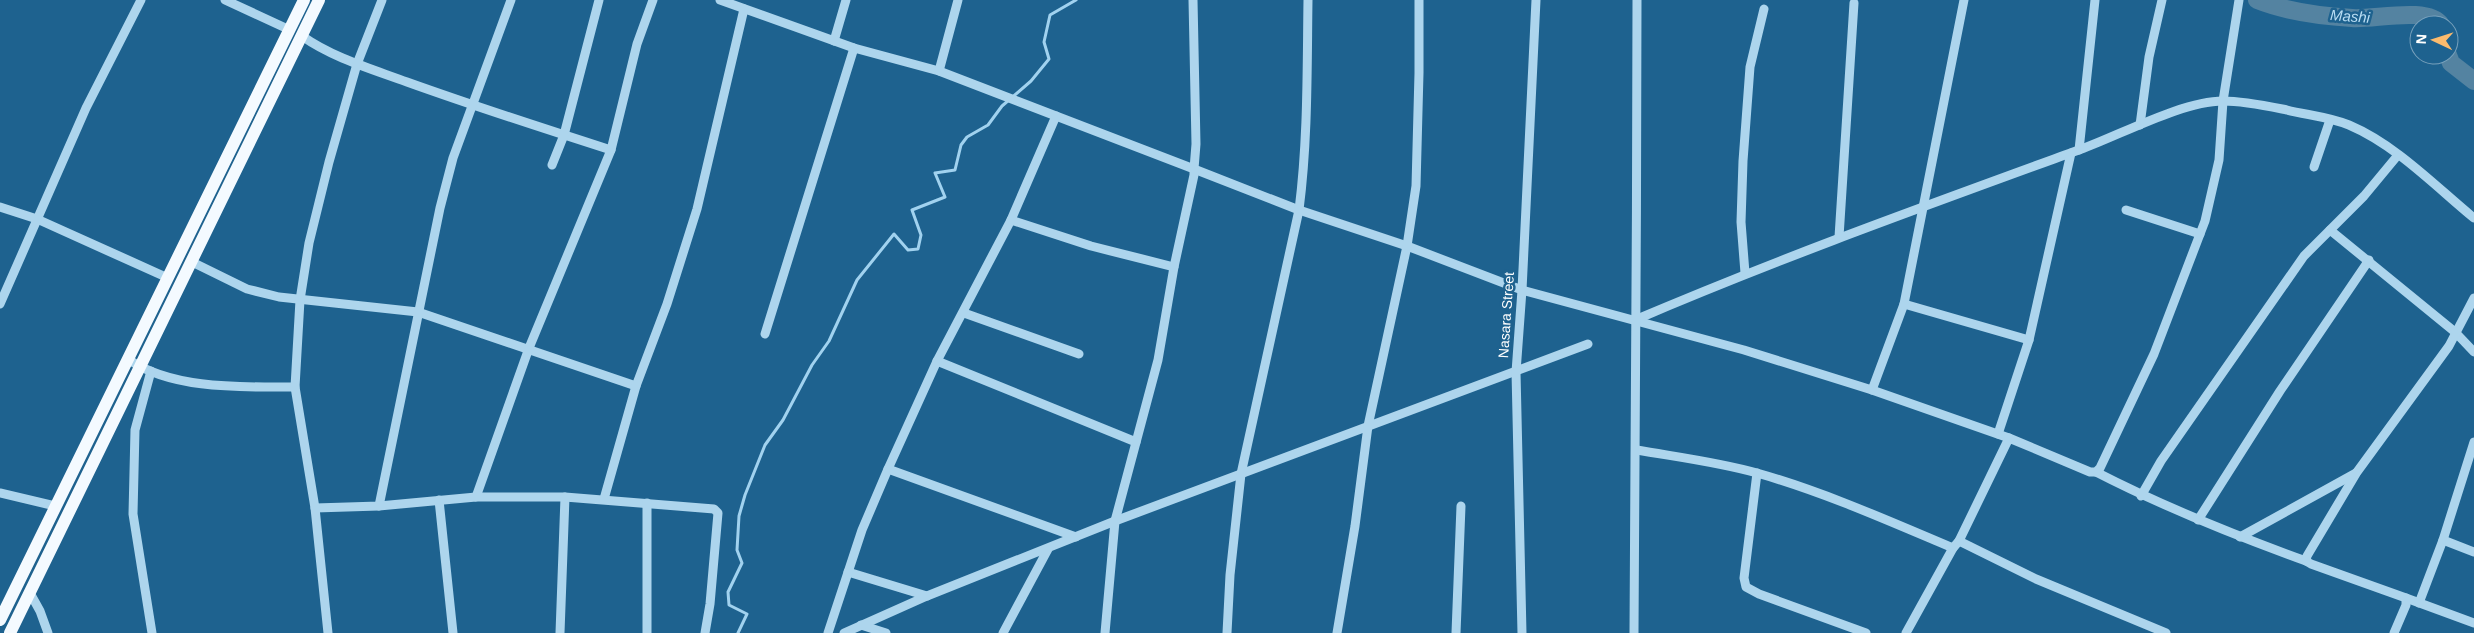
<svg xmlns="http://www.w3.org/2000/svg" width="2474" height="633" font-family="Arial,sans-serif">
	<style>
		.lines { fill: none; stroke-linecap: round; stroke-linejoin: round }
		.stream { stroke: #a1d2ef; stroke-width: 3 }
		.river { stroke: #5483a1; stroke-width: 18 }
		.minor { stroke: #add5ed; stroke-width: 9 }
		.major { stroke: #f4faff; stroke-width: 12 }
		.labels { text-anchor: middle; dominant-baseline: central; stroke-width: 5; stroke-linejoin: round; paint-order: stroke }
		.street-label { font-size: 14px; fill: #fff; stroke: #1e628f }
		.water-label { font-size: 15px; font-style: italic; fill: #b9def4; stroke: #1e628f }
	</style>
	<rect width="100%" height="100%" fill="#1e628f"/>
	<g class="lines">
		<path class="stream" d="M738,633L747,614L729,605L728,592L742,563L737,550L739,516L745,495L765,445L783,420L812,365L829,341L857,280L894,234L908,250L918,249L921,235L912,210L945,197L935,173L955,170L961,145L967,137L988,125L1002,106L1031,81L1049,59L1044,42L1050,15L1076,0"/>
		<g class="river">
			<path d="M2257,0C2287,12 2320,16 2352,18C2373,20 2428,6 2441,25"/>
			<path d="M2448,55L2451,63L2474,81"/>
		</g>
		<g class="minor">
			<path d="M225,0L290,30"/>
			<path d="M720,0L854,48L939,71L1194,169V175L1174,267L1158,360L1115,521L1105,633"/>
			<path d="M1193,0L1196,144L1194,169L1299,210L1407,246L1522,290L1744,350L1872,390L2009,438"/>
			<path d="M302,36C333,58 372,69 407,82C474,106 542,128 611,150"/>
			<path d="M834,41L846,0"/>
			<path d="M939,71L958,0"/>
			<path d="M2140,125L2149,57L2162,0"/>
			<path d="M2079,150L2095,0"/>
			<path d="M552,165L564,135L599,0"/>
			<path d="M2314,167L2330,120"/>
			<path d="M0,207L37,219L168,278"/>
			<path d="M2126,210L2200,234"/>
			<path d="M1011,220L1091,246L1174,267"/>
			<path d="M2330,230L2455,332L2474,352"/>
			<path d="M1839,237L1854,3"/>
			<path d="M192,262L247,289L279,297L418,312L636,386"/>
			<path d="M1745,273L1741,222L1743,161L1750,67L1764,9"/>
			<path d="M0,304L86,108L141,0"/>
			<path d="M1904,304L2029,340"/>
			<path d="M964,313L1079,354"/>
			<path d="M1635,320C1780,258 1928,205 2076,151C2117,137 2181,101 2223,101C2244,101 2267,106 2287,110C2307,115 2330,117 2349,125C2396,145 2435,186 2474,218"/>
			<path d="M765,334L854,48"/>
			<path d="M128,359C172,390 243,387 295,387"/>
			<path d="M937,361L1136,442"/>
			<path d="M151,371L135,430L133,514L152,633"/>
			<path d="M1872,390L1904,304L1964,0"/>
			<path d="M1998,434L2029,340L2071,153"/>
			<path d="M1637,450C1677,457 1718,462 1757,473C1824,492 1889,521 1953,548"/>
			<path d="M888,469L1076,537"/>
			<path d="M2096,472C2164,507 2234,535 2306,561"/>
			<path d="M1757,473L1744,578L1746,587L1759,594L1866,633"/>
			<path d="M0,493L55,506"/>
			<path d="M2141,496L2161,461L2304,256L2364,196L2398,155"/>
			<path d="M476,497L529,348L611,150L637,44L653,0"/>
			<path d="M604,499L636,386L667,304L697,209L744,9"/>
			<path d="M439,500L453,633"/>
			<path d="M379,506L440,208L453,158L511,0"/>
			<path d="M315,508L379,506L476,497H565L714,509L718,513L710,604L705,633"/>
			<path d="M2198,520L2280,391L2369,260"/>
			<path d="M2240,537L2356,473"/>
			<path d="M2443,540L2474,552"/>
			<path d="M1959,541L2036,579L2166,633"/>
			<path d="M848,572L927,596"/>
			<path d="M30,593L40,611L48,633"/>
			<path d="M2406,598L2474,623"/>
			<path d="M2419,603L2443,540L2474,442"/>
			<path d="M861,625L886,633"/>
			<path d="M328,633L315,508L295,387L300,300L309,243L329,162L357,64L382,0"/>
			<path d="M560,633L565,497"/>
			<path d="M647,633V503"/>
			<path d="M828,633L862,530L888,469L937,361L1011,220L1056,116"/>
			<path d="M844,633L927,596L1115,521L1588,344"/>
			<path d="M1003,633L1048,549"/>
			<path d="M1227,633L1230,575L1241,474L1299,210C1308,140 1307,70 1308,0"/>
			<path d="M1337,633L1355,526L1368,426L1407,246L1416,186L1419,73V0"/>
			<path d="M1456,633L1461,506"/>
			<path d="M1522,633L1516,372L1522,290L1536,0"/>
			<path d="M1634,633C1637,422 1636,211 1637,0"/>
			<path d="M1906,633L1953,548L1959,541L2009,438L2090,472H2096L2100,468L2154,354L2205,221L2219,160L2223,101L2239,0"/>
			<path d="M2394,633L2406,605V598L2311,564L2306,561L2307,556L2357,472L2449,346L2474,298"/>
		</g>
		<g class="major">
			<path d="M0,620L304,0"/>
			<path d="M10,633L319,0"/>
		</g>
	</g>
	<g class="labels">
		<g class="street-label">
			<text transform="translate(1506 315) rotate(-86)">Nasara Street</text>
		</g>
		<g class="water-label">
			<text transform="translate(2350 16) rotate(4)">Mashi</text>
		</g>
	</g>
	<g transform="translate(2434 40) rotate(274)"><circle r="24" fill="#1e628f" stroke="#78a1bc"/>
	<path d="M0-4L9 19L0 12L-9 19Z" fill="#fcbb6d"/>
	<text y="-8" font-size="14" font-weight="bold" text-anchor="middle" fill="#ffffff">N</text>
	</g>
</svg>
